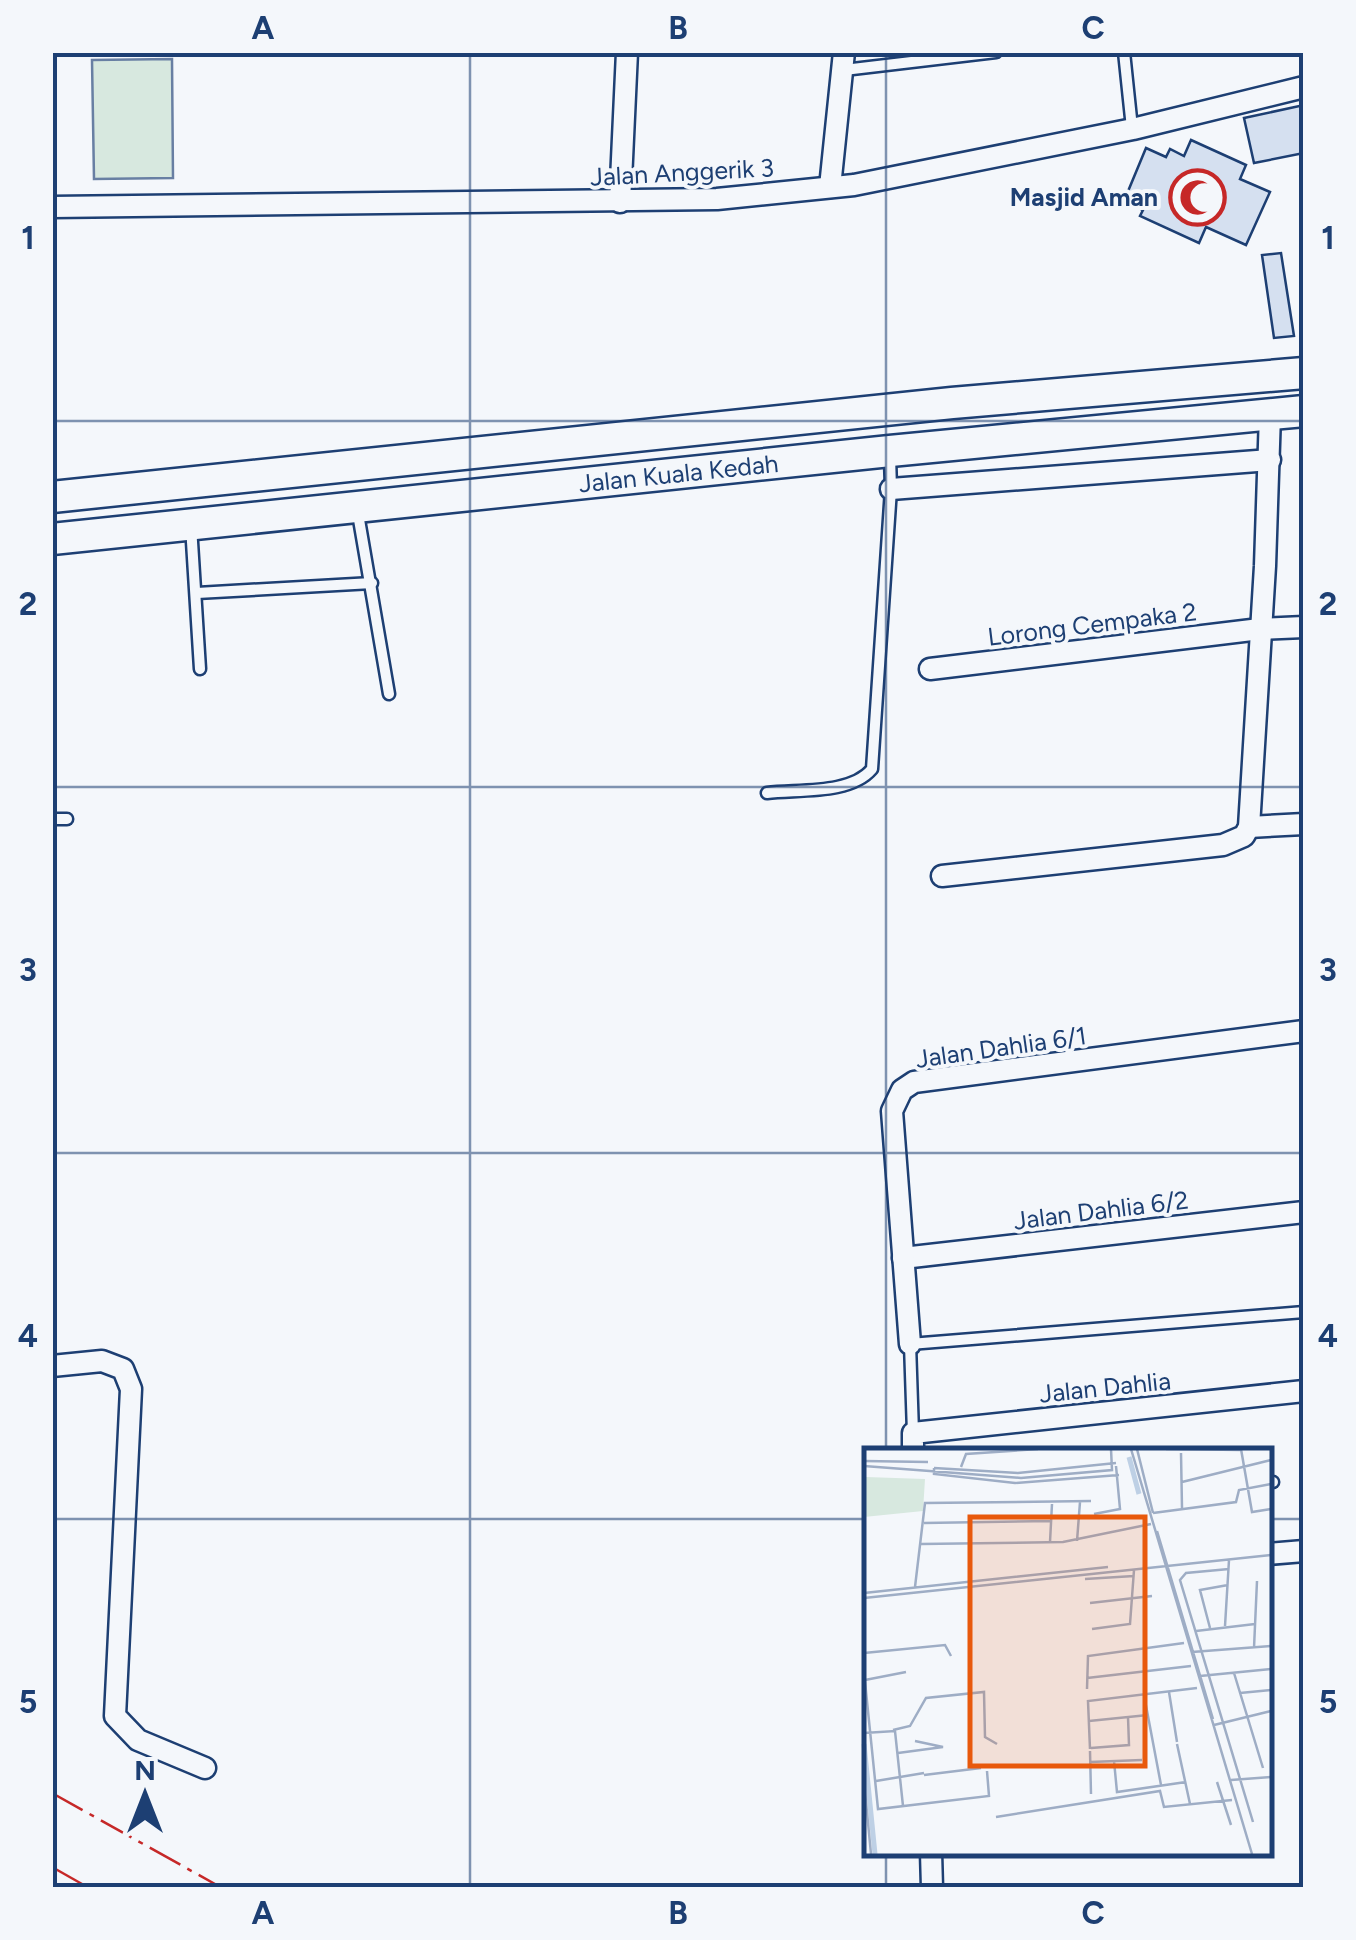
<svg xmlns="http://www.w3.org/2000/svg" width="1356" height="1940" font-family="Figtree,sans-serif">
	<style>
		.green { fill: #d7e8df; stroke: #687fa3; stroke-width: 2.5 }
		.building { fill: #d5e0f0; stroke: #1d3f73; stroke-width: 2.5 }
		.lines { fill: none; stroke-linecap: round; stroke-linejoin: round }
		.service-casing { stroke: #1d3f73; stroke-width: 15 }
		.minor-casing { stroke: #1d3f73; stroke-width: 25 }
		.primary-casing { stroke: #1d3f73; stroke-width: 35 }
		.service { stroke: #f4f7fb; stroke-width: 10 }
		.minor { stroke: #f4f7fb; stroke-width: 20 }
		.primary { stroke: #f4f7fb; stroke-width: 30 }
		.power { stroke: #c62828; stroke-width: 2.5; stroke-dasharray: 35 8 5 8; stroke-linecap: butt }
		.grid { fill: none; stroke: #1d3f73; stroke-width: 2.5; stroke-opacity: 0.55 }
		.labels { text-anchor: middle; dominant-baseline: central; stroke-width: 8; stroke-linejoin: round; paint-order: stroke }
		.street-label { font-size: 25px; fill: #1d3f73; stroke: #f4f7fb }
		.poi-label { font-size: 25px; font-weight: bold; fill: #1d3f73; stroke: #f4f7fb; text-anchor: end }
		.inset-river { fill: none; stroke: #bed0e5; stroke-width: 5 }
		.inset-road { fill: none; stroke: #9eadc5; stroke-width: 2.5 }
		.view { fill: #e8590c; fill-opacity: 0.15; stroke: #e8590c; stroke-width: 5 }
		.inset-edge { fill: none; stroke: #1d3f73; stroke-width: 5 }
		.neatline { fill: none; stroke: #1d3f73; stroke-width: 4 }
		.grid-label { font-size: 32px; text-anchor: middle; font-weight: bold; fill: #1d3f73 }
	</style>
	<rect width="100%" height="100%" fill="#f4f7fb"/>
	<path class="green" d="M172,59L173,178L94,179L92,60Z"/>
	<g class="building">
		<path d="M1304,105V153L1254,163L1244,118Z"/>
		<path d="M1191,140L1246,165L1240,179L1270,192L1246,245L1206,227L1199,243L1140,216L1143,210L1124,201L1146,148L1166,157L1170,149L1184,156Z"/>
		<path d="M1281,253L1294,336L1274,338L1262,255Z"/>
	</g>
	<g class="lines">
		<defs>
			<g id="service">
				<path d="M1124,52L1132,128"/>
				<path d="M844,70L996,52"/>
				<path d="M357,508L389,694"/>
				<path d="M191,526L200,669"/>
				<path d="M197,593L372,583"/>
				<path d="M767,793C798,789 850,795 872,769L891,489L890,457"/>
				<path d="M52,819H67"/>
				<path d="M913,1433L910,1344L1304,1312"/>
				<path d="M1268,1482H1273"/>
			</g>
			<g id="minor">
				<path d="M830,187L844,52"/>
				<path d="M620,202L627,52"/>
				<path d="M52,207L717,199L854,185L1133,129L1304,87"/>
				<path d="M891,489L1270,460"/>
				<path d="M930,669L1260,629L1304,627"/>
				<path d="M1249,827L1304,824"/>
				<path d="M942,876L1223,845L1244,836L1249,827L1265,566L1270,414"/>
				<path d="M903,1258L1304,1212"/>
				<path d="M910,1344L892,1111L902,1090L914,1082L1304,1031"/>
				<path d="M52,1366L102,1361L123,1369L131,1389L115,1716L138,1740L205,1768"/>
				<path d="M913,1450V1433L1304,1391"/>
				<path d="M1268,1554L1304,1551"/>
				<path d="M931,1852L932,1888"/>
			</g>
			<g id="primary">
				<path d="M52,497L952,403L1304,373"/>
				<path id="s1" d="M52,539L890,451L1304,411"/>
			</g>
		</defs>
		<use href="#service" class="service-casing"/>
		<use href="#minor" class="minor-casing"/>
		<use href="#primary" class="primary-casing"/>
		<use href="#service" class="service"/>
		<use href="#minor" class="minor"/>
		<use href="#primary" class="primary"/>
		<g class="power">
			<path d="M52,1793L222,1888"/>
			<path d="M52,1867L89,1888"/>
		</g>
	</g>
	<path class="grid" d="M470,52V1888M886,52V1450M52,421H1304M52,787H1304M52,1153H1304M52,1519H866M1268,1519H1304M886,1852V1888"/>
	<defs>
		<symbol id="mosque-ring" viewBox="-11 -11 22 22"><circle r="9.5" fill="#f4f7fb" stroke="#c62828" stroke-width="1.5"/><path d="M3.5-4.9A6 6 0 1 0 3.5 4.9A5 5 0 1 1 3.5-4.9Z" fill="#c62828"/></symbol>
	</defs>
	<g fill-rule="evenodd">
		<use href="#mosque-ring" x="1166" y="166" width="63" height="63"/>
	</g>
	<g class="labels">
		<g class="street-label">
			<text transform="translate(682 172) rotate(-3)">Jalan Anggerik 3</text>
			<text stroke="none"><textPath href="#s1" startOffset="630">Jalan Kuala Kedah</textPath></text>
			<text transform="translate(1092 624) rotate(-7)">Lorong Cempaka 2</text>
			<text transform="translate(1001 1047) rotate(-8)">Jalan Dahlia 6/1</text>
			<text transform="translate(1101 1210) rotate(-7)">Jalan Dahlia 6/2</text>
			<text transform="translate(1105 1387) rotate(-6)">Jalan Dahlia</text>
		</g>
		<g class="poi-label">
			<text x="1158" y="197">Masjid Aman</text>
		</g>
	</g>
	<g transform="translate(864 1448)">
		<rect width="408" height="408" fill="#f4f7fb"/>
		<path d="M2,29L61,31L59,63L0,69Z" fill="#d7e8df"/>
		<path class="inset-river" d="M265,9L275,46M0,296L11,406"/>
		<path class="inset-road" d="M267,1L388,406M273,1L289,65M302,1L377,2M377,1L388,64L407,61M317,5L318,60M0,13L64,14M0,18L157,30L248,22L247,1M97,19L102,6L174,1M70,20V26L151,35L255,27M70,20L154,25L252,15M318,34L407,12M289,65L372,54L375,42L407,36M230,66L256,61L252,18M60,75L187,73M293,83L349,271M213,93L216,54M186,94L188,56M57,96L199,94L287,76M365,121L322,125L316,132L389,374M221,131L270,128M51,139L61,55L227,53M0,145L244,119M0,150L407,107M226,155L288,148M361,178L365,112M346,180L336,142L364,137M228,181L266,176L270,122M332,183L391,176M390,200L393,133M328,204L407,198M0,205L81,197L87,208M0,224L14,361L125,348L123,323M370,225L399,320M336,228L407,221M223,230L327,218M1,232L42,224M223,241L224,208L320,195M305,244L313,294M376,245L407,242M280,247L297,337M225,273L284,267M350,277L407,263M29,282L46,278L62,250L120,244L121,289L133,296M0,285L31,283L39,358M313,296L326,356M227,300L265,297L264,269M226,301L224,253L333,240M226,303L227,346M34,305L79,299L51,293M250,313L253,344L322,334M226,314L278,312M60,327L117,320M367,332L407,329M0,333L7,406M12,333L60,325M353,334L367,377M132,369L296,343L300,359L368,352"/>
		<path class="view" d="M106,69H281V318H106Z"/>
		<rect width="408" height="408" class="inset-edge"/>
	</g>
	<rect width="1356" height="1940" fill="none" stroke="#f4f7fb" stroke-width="110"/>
	<g transform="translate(145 1795)" stroke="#f4f7fb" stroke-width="8" paint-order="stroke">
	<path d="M0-8L18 38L0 25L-18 38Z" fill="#1d3f73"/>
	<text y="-15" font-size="28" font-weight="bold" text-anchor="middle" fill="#1d3f73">N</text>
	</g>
	<rect x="55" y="55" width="1246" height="1830" class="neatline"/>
	<g class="grid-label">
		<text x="263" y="39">A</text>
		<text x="678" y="39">B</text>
		<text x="1093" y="39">C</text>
		<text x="28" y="249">1</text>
		<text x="1328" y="249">1</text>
		<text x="28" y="615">2</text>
		<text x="1328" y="615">2</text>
		<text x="28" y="981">3</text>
		<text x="1328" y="981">3</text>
		<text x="28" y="1347">4</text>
		<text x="1328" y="1347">4</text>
		<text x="28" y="1713">5</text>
		<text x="1328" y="1713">5</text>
		<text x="263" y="1924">A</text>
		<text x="678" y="1924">B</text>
		<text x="1093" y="1924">C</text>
	</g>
</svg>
